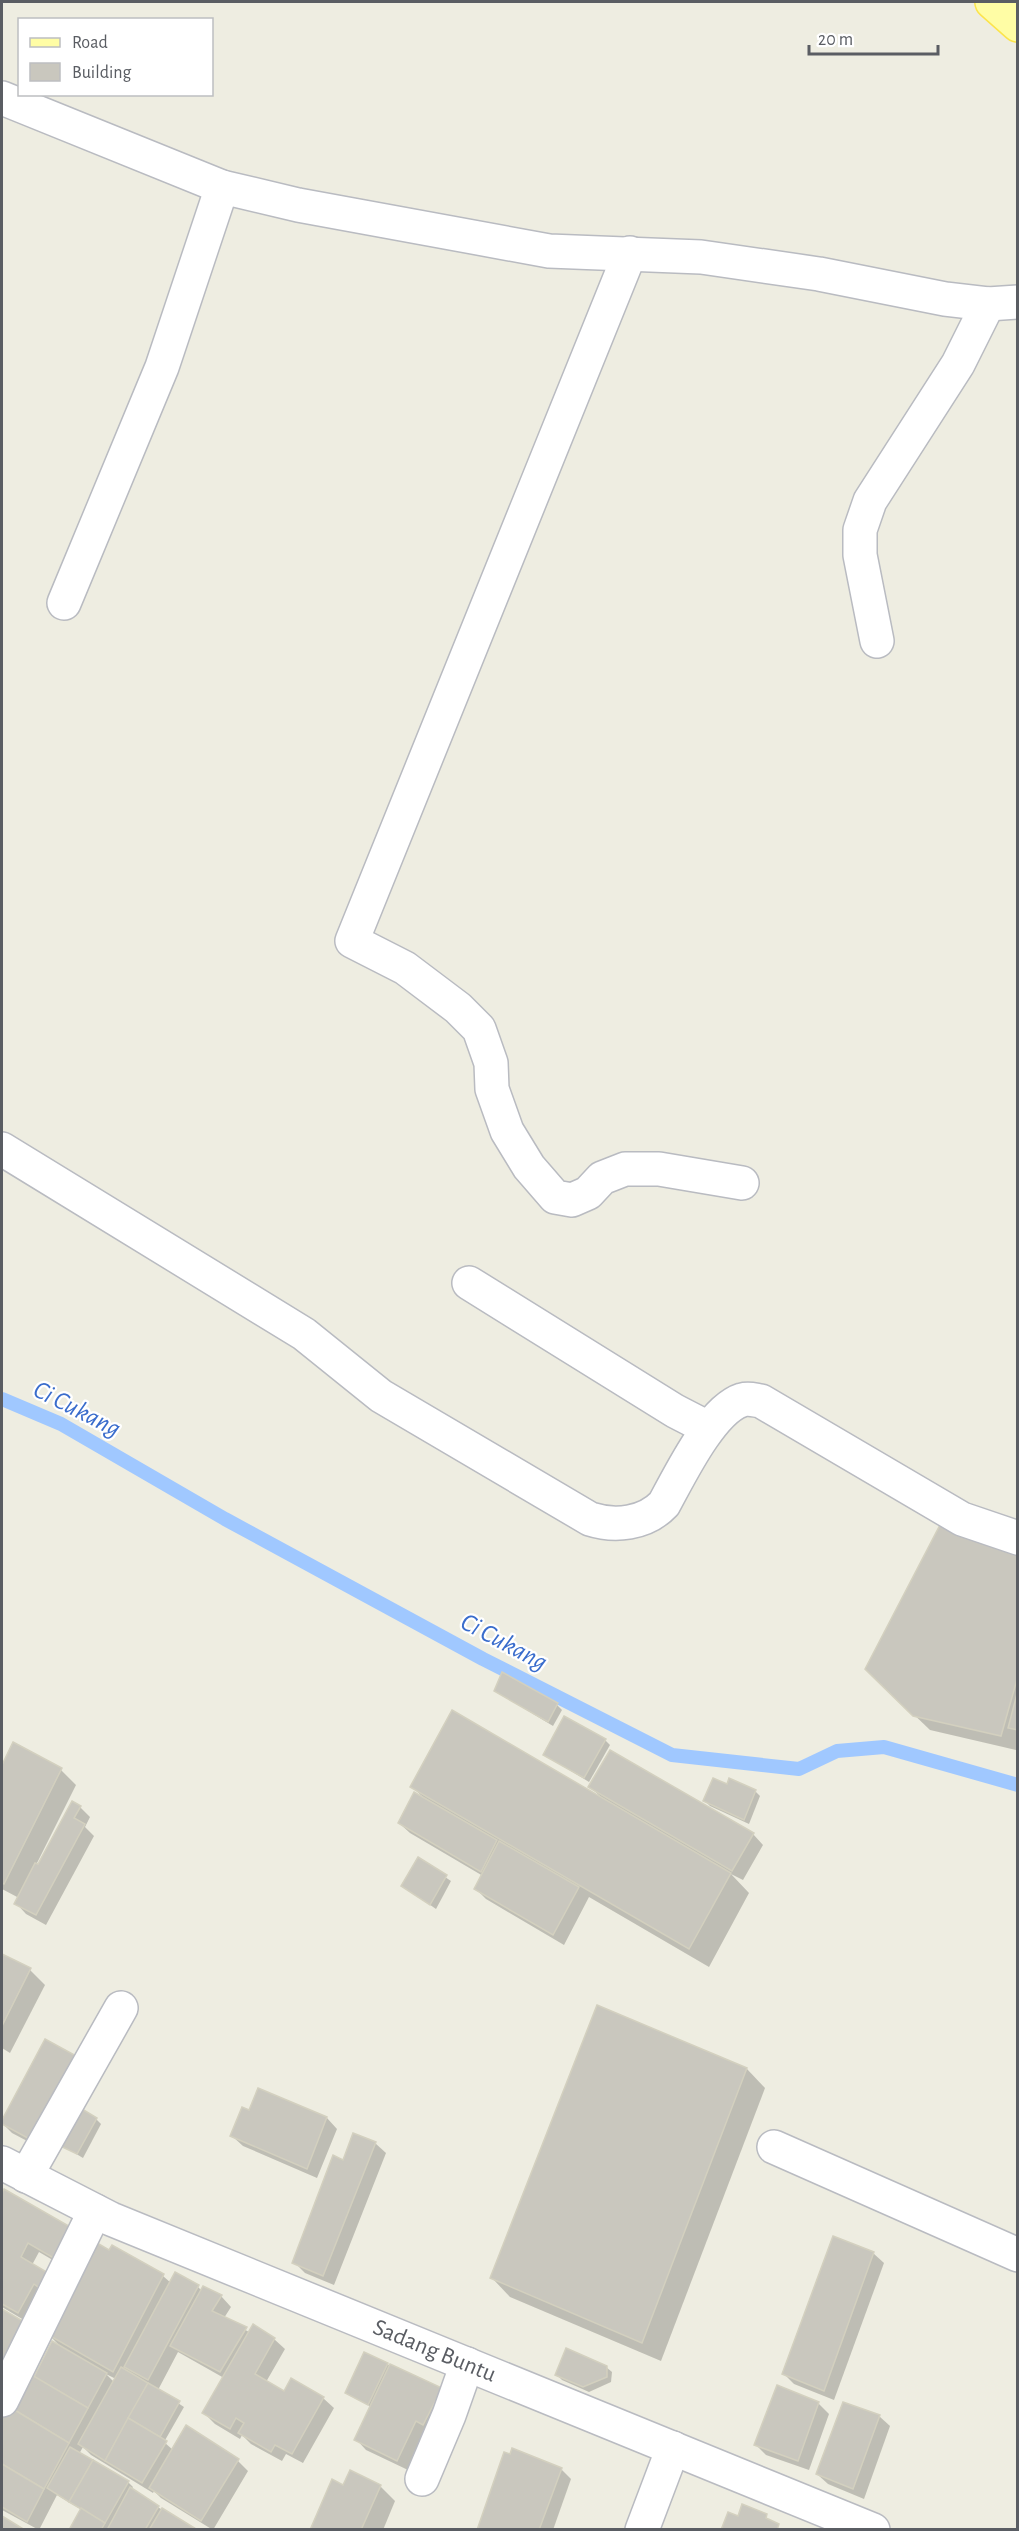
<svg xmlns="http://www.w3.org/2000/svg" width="1019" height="2531" font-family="'Alegreya Sans',sans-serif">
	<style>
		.shadow { fill: #0003; fill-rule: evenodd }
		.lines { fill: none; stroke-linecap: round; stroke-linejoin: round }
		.stream { stroke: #a0c8ff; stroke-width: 14 }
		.building { fill: #c9c7be; stroke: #d3d0bf; stroke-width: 1.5 }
		.minor-casing { stroke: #b9bbc1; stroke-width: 36 }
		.major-casing { stroke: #fce44b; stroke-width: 36 }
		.minor { stroke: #fff; stroke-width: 33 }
		.major { stroke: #fffda5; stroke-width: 33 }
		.labels { text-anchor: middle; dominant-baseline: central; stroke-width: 4.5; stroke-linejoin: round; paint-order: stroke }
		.street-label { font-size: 24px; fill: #5a5d63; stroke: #fff }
		.water-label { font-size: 26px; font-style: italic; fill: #396ccc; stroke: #fff }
	</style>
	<rect width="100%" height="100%" fill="#eeede1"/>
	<g class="shadow">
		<path d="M1018,1551L1016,1750L930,1730L882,1684Z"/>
		<path d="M495,1691L557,1705L562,1710L553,1726Z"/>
		<path d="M605,1740L610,1745L589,1782L545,1755Z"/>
		<path d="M14,1744L61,1770L76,1785L36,1865L39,1866L80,1807L90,1817L85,1827L94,1836L46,1925L26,1914L16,1903L19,1898L2,1889V1768Z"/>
		<path d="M728,1786L755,1791L760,1796L749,1824L710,1806L705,1801Z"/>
		<path d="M412,1787L601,1797L590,1787L753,1834L763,1845L743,1880L731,1874L749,1893L709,1967L589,1897L564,1945L486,1899L476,1889L483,1876L410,1833L399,1823L424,1798Z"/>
		<path d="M418,1859L451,1881L436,1909L403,1886Z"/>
		<path d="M2,1955L30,1970L45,1985L10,2053L2,2048Z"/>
		<path d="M598,2007L747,2069L765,2088L661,2361L510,2297L492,2278Z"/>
		<path d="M45,2041L46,2151L12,2133L2,2123Z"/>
		<path d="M259,2090L327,2118L337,2129L317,2178L243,2146L232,2136L250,2112Z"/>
		<path d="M96,2119L101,2124L83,2158L58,2143Z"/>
		<path d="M375,2143L386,2153L334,2285L305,2273L294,2262L344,2162Z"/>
		<path d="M5,2191L68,2269L39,2252L32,2265L49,2276L29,2323L2,2307V2197Z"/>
		<path d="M873,2253L884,2263L834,2400L794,2384L784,2374Z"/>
		<path d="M163,2276L171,2283L198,2287L202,2291L221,2296L231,2307L224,2318L249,2332L274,2339L285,2349L266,2382L285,2393L323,2398L334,2408L303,2463L286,2454L282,2461L251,2444L242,2435L240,2439L215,2424L204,2413L224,2378L178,2352L158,2390L184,2407L164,2442L173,2450L238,2461L248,2471L213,2530L161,2498L154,2491L153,2493L91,2455L83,2447L79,2454L128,2482L133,2487L131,2490L194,2530H71L82,2510L57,2495L39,2530L2,2510V2421L17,2389L2,2395V2311L25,2325L29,2376L34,2379L61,2347L47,2333ZM106,2374L116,2379L114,2382Z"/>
		<path d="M387,2364L441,2389L426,2431L408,2470L366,2450L356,2439L371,2407L347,2392Z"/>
		<path d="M606,2367L612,2372L611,2382L589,2392L562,2380L557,2375Z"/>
		<path d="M818,2403L829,2414L809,2470L766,2455L756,2445Z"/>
		<path d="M879,2416L890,2426L864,2499L828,2484L817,2474Z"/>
		<path d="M561,2469L571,2479L553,2530H479Z"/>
		<path d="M380,2486L395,2501L383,2530H311L344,2487Z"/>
	</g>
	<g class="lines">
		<path class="stream" d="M2,1399L61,1424L225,1519L483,1659L672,1755L799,1769L837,1751L884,1747L1018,1785"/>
	</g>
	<g class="building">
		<path d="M940,1525L1018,1549V1676L1001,1736L913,1716L865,1669Z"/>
		<path d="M502,1672L558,1703L548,1722L494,1691Z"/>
		<path d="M1018,1690V1730L1008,1728Z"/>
		<path d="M452,1710L731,1873L689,1949L410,1787Z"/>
		<path d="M564,1716L606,1739L584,1778L543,1755Z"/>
		<path d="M13,1742L62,1768L4,1884L2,1883V1765Z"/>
		<path d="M610,1750L754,1833L732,1871L588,1787Z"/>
		<path d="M713,1778L727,1784L729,1778L756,1790L744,1820L703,1801Z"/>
		<path d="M414,1792L497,1840L481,1872L398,1823Z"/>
		<path d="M72,1801L81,1806L74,1818L85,1824L36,1915L14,1904L35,1863L38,1864Z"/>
		<path d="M499,1841L579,1887L553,1935L474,1889Z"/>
		<path d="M418,1857L447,1875L430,1905L401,1886Z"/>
		<path d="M2,1954L31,1968L2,2026Z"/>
		<path d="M597,2005L747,2068L642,2343L490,2278Z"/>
		<path d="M45,2039L80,2058L35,2142L2,2124V2120Z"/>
		<path d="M258,2088L327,2117L307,2169L230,2136L242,2107L249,2110Z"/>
		<path d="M77,2106L97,2118L77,2154L56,2144Z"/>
		<path d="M353,2133L376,2142L323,2276L292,2263L333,2155L343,2160Z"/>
		<path d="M4,2189L74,2229L57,2260L28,2243L21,2257L50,2274L42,2290L34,2284L18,2313L2,2304V2193Z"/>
		<path d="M833,2236L874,2252L824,2391L782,2374Z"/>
		<path d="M92,2240L109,2250L112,2245L164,2274L113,2372L45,2333Z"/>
		<path d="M175,2272L199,2285L148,2380L124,2367Z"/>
		<path d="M203,2286L222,2295L212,2311L247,2327L220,2372L170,2346Z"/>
		<path d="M2,2309L26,2323L2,2375Z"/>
		<path d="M253,2324L275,2338L255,2374L284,2391L291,2378L324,2397L292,2454L275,2445L271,2452L238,2433L244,2423L236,2418L230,2429L202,2413Z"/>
		<path d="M52,2341L107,2373L88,2408L34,2377Z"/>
		<path d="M566,2348L607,2366V2377L583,2387L555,2375Z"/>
		<path d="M364,2352L388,2363L368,2405L345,2393Z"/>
		<path d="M390,2364L442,2388L423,2425L416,2421L397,2461L354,2440Z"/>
		<path d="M121,2367L148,2383L105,2461L78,2444Z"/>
		<path d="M25,2371L88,2408L69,2443L8,2406Z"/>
		<path d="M148,2383L180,2401L160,2437L128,2418Z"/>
		<path d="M777,2385L819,2402L798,2461L754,2445Z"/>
		<path d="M843,2402L880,2415L853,2489L816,2474Z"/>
		<path d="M8,2406L69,2443L44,2489L2,2464V2418Z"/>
		<path d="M128,2418L167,2441L142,2483L105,2461Z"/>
		<path d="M186,2425L239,2459L201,2521L149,2488Z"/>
		<path d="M70,2447L93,2460L69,2502L47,2488Z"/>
		<path d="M512,2448L562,2468L539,2530H477L504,2452L510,2454Z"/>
		<path d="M93,2460L129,2481L105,2523L69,2502Z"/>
		<path d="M2,2464L44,2489L27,2522L2,2507Z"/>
		<path d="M350,2470L381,2485L361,2530H310L332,2479L343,2485Z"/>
		<path d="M130,2487L159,2506L145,2530H107Z"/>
		<path d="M742,2504L767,2514L766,2518L779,2524L777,2530H721L728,2512L738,2516Z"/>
		<path d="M81,2508L105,2523L101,2530H69Z"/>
		<path d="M162,2508L196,2529V2530H149Z"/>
		<path d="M2,2516L25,2530H2Z"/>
	</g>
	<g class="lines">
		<defs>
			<g id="minor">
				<path d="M2,98L222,187L298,205L549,251L701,257L819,274L945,299L988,304L1018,302"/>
				<path d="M630,253L352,941L405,968L458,1008L479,1029L491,1063L492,1089L507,1131L529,1167L555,1197L572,1200L588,1193L602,1178L625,1169H659L742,1183"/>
				<path d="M64,603L162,367L222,187"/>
				<path d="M877,641L860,555V530L870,501L958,364L988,304"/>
				<path d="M2,1149L304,1334L381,1396L590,1519C615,1527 645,1524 664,1504C680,1475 711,1410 742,1400C749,1398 754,1400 761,1401L962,1519L1018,1538"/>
				<path d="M469,1283L675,1411L708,1428"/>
				<path d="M774,2147L1018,2255"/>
				<path id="s1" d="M2,2163L111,2219L873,2530"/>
				<path d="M26,2176L121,2008"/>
				<path d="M2,2400L95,2211"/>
				<path d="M422,2479L449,2415L467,2364"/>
				<path d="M642,2530L673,2448"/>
			</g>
			<path id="major" d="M992,2L1018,25"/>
		</defs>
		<use href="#minor" class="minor-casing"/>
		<use href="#major" class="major-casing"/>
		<use href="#minor" class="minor"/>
		<use href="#major" class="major"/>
	</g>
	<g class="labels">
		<g class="street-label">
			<text stroke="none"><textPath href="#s1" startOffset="472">Sadang Buntu</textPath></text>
		</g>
		<g class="water-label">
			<text transform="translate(77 1409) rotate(27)">Ci Cukang</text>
			<text transform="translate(504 1642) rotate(28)">Ci Cukang</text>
		</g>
	</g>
	<rect width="1019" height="2531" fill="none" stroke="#5a5d63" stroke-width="6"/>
	<rect x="18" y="18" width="195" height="78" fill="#ffffff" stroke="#bdbec1" stroke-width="1.5"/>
	<rect x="30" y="38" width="30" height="9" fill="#fffda5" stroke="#bdbec1" stroke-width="1.5"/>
	<text x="72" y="48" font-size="18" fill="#5a5d63">Road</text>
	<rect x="30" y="63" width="30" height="18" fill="#c9c7be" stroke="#bdbec1" stroke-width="1.5"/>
	<text x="72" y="78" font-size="18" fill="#5a5d63">Building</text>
	<path d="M809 45v9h129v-9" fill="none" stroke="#5a5d63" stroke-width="3"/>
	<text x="818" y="45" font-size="18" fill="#5a5d63" stroke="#ffffff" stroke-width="4.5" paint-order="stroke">20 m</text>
</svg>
